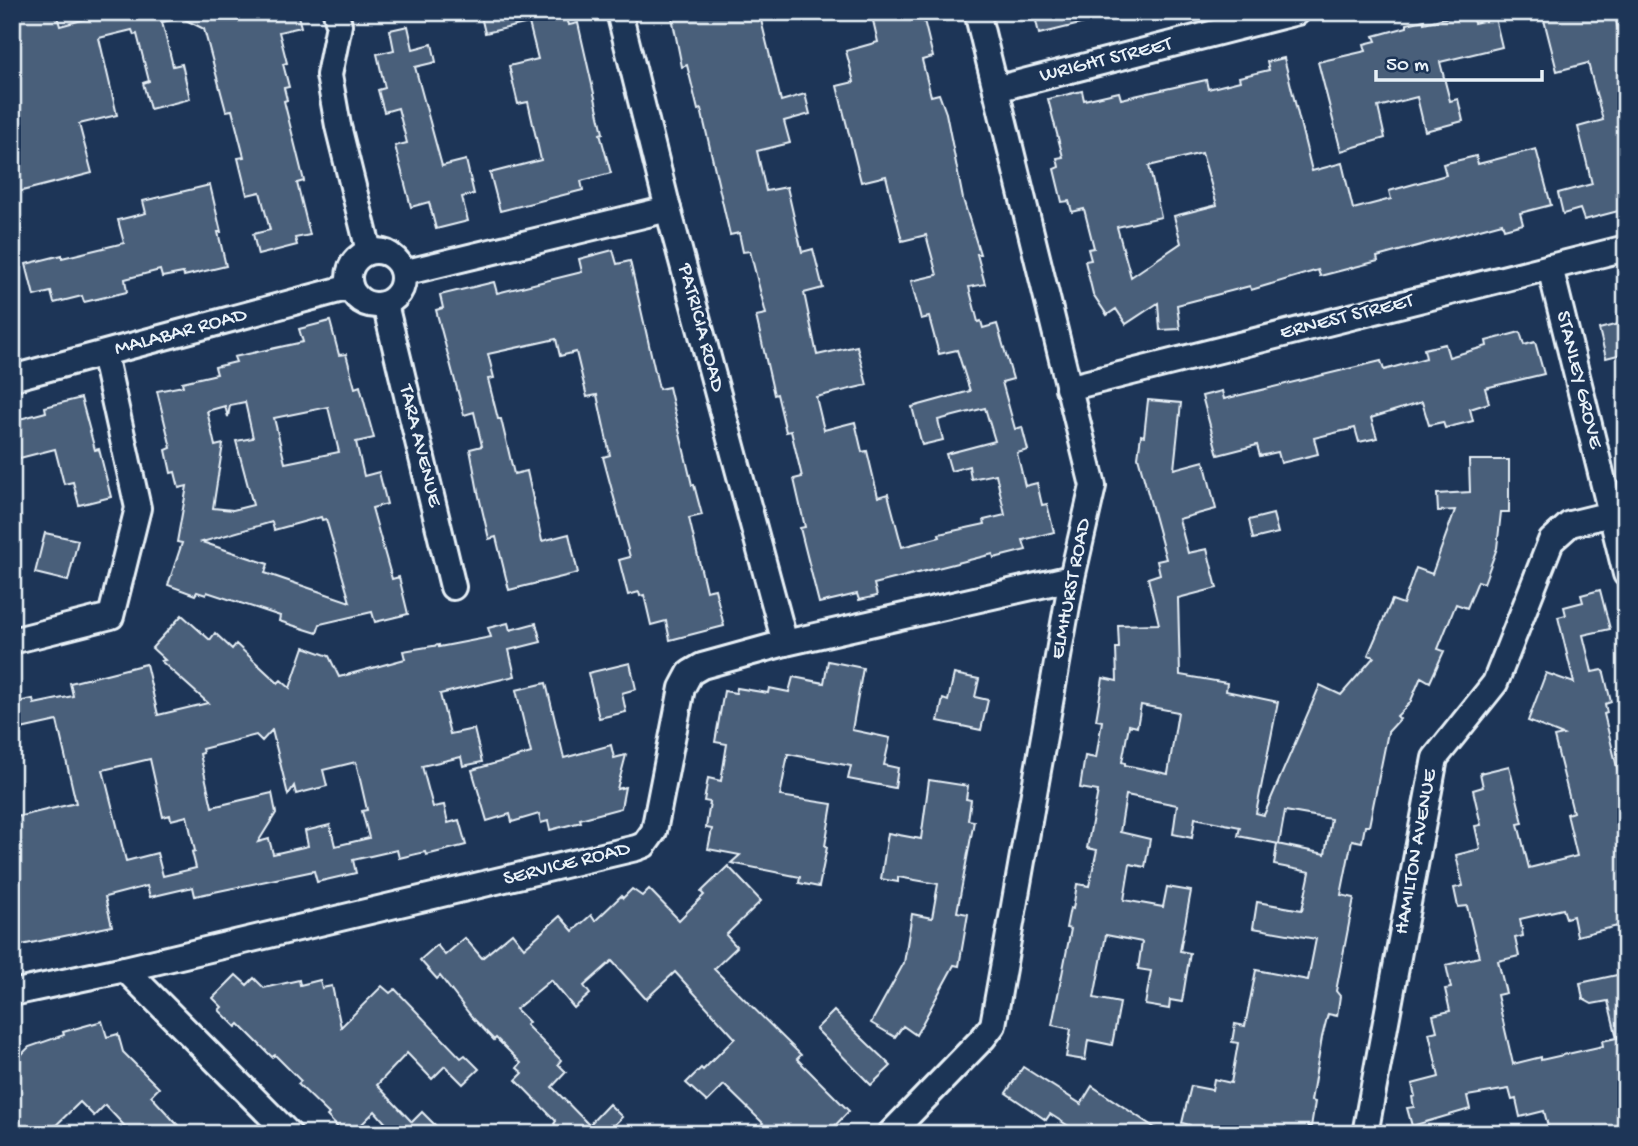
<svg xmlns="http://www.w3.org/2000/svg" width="1638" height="1146" font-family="'Gochi Hand',sans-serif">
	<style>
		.building { fill: #495e7a; stroke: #e8f1f8; stroke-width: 2; fill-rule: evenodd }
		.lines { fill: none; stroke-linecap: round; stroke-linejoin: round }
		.minor-casing { stroke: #e8f1f8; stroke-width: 30 }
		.minor { stroke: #1d3557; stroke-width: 24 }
		.labels { text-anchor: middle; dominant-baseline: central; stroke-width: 6; stroke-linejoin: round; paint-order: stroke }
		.street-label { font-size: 21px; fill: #e8f1f8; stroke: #1d3557 }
	</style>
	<rect width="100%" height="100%" fill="#1d3557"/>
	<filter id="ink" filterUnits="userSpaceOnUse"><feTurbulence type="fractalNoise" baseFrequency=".0143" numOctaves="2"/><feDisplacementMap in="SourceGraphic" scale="14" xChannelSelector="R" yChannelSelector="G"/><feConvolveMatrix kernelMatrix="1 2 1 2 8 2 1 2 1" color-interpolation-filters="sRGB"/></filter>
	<g filter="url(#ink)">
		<g class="building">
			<path d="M12,12H56L60,26L111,12H297L301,27L279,32L287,63L283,64L289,87L284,88L287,100L284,101L304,181L297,183L310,235L295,238L297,245L258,255L253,234L270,230L260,192L247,195L238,158L244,157L232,110L226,111L204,29L176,15V19L162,22L173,66L182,64L190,99L150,109L143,83L149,81L137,34L134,35L132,30L99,38L117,115L79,124L92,173L18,192L12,167Z"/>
			<path d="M480,12H565L569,25L578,23L603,133L600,134L611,173L581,181L583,190L500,211L490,173L541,160L528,102L518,104L509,66L538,59L529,23L485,33Z"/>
			<path d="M671,12H759L781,101L805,94L810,114L784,121L790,143L757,151L766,191L787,187L802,252L813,249L823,288L804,293L817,355L857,346L867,385L816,397L824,430L855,422L862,452L867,451L878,497L888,494L902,547L940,537L939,534L985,524L984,520L1005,515L996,474L971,479L969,466L951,471L946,454L995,441L985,408L938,420L943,440L922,445L912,407L970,391L957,350L939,354L929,317L921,319L911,281L937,275L926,235L902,241L886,176L861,182L837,86L854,82L846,51L878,42L871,12H922L933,57L922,60L931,96L939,94L946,113L963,199L980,254H977L985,284L969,287L978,322L981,321L983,328L997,324L1013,379L1002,382L1015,429L1022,427L1028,450L1017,453L1025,486L1037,483L1042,505L1047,504L1054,532L1023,540L1026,550L994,558L993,554L874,584L877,596L859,600L857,594L819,603L800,528L805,527L794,479L802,477L791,431L786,432L777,394L774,395L756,316L766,314L750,251L743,252L739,233L730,235L701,109L698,110L687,65L682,67Z"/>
			<path d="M1034,12H1100L1101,19L1039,34Z"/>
			<path d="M1470,12L1474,23L1495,18L1502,47L1440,62L1450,101L1458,99L1463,121L1425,131L1417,97L1378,107L1385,138L1341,151L1318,62L1366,51L1364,44L1376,41L1374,36L1407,27V24L1424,20V23Z"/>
			<path d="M1542,12H1614L1626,61V209L1584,220L1580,209L1563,214L1558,193L1592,184L1578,127L1603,120L1588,63L1557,71Z"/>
			<path d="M408,26L413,49L432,44L436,62L415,67L442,166L466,160L474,194L462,197L468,221L436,229L429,202L411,207L395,146L407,143L398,108L384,112L378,90L385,88L377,54L394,50L390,30Z"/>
			<path d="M1284,58L1312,171L1342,163L1353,209L1391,199L1389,191L1446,175L1443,164L1476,156L1478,164L1536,149L1551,205L1520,213L1523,224L1504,229L1502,223L1377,257L1378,261L1320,276L1318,270L1251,290L1250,286L1177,305L1180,329L1160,330L1158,303L1126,324L1116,309L1107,315L1093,294L1085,261L1091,260L1088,249L1094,248L1084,209L1072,212L1069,201L1062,202L1054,169L1059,167L1057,158L1063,157L1048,99L1082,91L1084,100L1119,92L1121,99L1206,80L1208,89L1240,81L1239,77L1269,70L1267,62ZM1202,153L1217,205L1174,216L1181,243L1131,277L1117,227L1161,217L1149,166Z"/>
			<path d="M210,185L221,232H218L226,266L184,276L183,273L162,277L160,270L125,279L127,292L84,302L82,296L54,303L51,292L34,296L26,264L62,255V258L124,243L118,220L146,213L143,201Z"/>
			<path d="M613,250L617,264L630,261L659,389L669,387L692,485H694L702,515L689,518L706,591L715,589L724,626L670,640L666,621L651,625L644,595L640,596L639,592L628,595L619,560L630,557L603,457L610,455L597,395L587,397L576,352L560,356L556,339L488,354L494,378L488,379L498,419H501L514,474L527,471L542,541L569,534L578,573L509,590L496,537L489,539L478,492L470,449L482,446L474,412L464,415L436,310L443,308L440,295L494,282L497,293L582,272L579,259Z"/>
			<path d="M330,321L339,355L346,354L355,388L360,386L369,420L374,438L356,442L364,476L379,472L387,504L372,508L392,579L399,577L408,614L375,622L372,612L320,624L317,633L279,621L280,616L207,592L206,595L197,592L195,595L168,585L182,543L177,542L187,486L179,488L175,472L171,473L166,450L171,448L157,391L183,386L182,382L217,374L215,367L236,362L234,357L303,342L299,329ZM245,402L253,438L236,441L253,505L233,510L213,508L223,444L215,446L207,411L225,406L228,417L230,405ZM328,407L339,452L285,463L274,418ZM321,517L322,520L326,519L350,602L265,573L268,564L202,542L272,522L274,530Z"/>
			<path d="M1626,322V353L1606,358L1599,329Z"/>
			<path d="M1520,332L1524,345L1535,342L1544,374L1485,388L1489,403L1470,409L1473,421L1445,428L1443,422L1429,425L1422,402L1371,418L1377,438L1359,442L1355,428L1314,438L1318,454L1281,463L1278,452L1260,456L1257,445L1218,455L1202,396L1222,391L1224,399L1381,361L1384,370L1426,358L1424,349L1445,344L1449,357L1487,346L1486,341Z"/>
			<path d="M81,398L95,450L99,449L111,497L79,505L73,482L64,484L55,449L12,460V421L46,412L45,407Z"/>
			<path d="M1148,400L1181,403L1174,469L1204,461L1216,509L1179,519L1188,553L1207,549L1217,588L1178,598L1180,675L1227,683L1226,691L1278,702L1256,813L1264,815L1320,685L1341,695L1374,657L1368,655L1392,600L1403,604L1416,568L1432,574L1455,510L1438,511L1437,494L1470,492L1469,460H1509V512H1501L1497,548L1484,583L1478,581L1467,608L1456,604L1438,649L1444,651L1430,682L1421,677L1410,703L1397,716L1400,719L1388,732L1369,826H1365L1362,842L1352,840L1341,895L1354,898L1336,991L1340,996L1337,1016L1328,1014L1322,1037L1311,1101L1315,1102L1311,1127L1308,1126L1307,1134H1232L1190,1128V1125L1182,1123L1191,1086L1212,1090L1214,1079L1231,1083L1238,1043L1232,1042L1235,1024L1245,1026L1256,970L1308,980L1316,939L1253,928L1257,902L1302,910L1310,872L1274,865L1277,844L1325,854L1331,819L1285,811L1279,844L1238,836L1240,827L1195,818L1192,838L1173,834L1177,805L1126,795L1120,832L1150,839L1145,867L1130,864L1124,900L1163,907L1167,887L1191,891L1180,951L1190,953L1182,1002L1170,1000L1169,1009L1145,1005L1151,971L1138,969L1142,942L1106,935L1094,998L1120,1003L1112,1045L1088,1040L1085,1060L1066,1057L1071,1029L1052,1025L1071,929L1066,928L1070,908L1073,909L1077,884L1089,886L1097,850L1087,848L1098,791L1080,788L1085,756L1096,758L1102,721L1096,720L1103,678L1117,681L1116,648H1119L1118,625L1159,624L1148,578L1160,574L1157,561L1166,559L1138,457L1141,435L1144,436ZM1141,705L1178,712L1168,774L1125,765V763L1122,762L1129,725L1137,727Z"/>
			<path d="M1273,514L1278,533L1253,539L1249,520Z"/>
			<path d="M45,533L78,540L68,581L35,573Z"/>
			<path d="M1600,590L1610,629L1583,635L1592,672L1602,670L1604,673L1611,702L1605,704L1607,713L1604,714L1626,804V924L1577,936L1573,916L1566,918L1563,909L1520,919L1523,936L1515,938L1519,956L1498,961L1506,993L1497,995L1513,1064L1541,1057V1060L1603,1046L1602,1041L1617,1038L1608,1001L1592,1004L1583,999L1580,983L1626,973V1131L1615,1134H1550L1544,1111L1520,1117L1516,1099L1512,1100L1509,1089L1467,1096L1470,1109L1412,1126L1407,1108L1414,1107L1412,1097L1415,1096L1412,1084L1439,1077L1429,1033L1437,1031L1433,1015L1450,1011L1445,989L1451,988L1446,965L1479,957L1467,906L1458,907L1454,888L1463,886L1456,855L1480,849L1475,826L1481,825L1473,790L1483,787L1480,773L1509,766L1523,823L1518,824L1529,868L1577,856L1567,814L1573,812L1554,737L1563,735L1528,721L1546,673L1574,683L1558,617L1566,615L1564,607L1583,602L1581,595Z"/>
			<path d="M182,615L210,640L215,633L232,649L236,644L278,683L281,680L290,688L304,647L329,656L339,677L405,659L403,651L439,645V647L491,637L488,628L508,623L510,630L536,623L541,642L509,650L515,676L440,694L450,734L474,729L482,762L463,766L461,757L422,766L433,807L444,805L448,823L459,820L466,845L426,855L425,852L399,858L397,850L353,860L356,873L317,882L314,871L195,896L193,887L150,897L147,886L105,897L112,926L12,947V818L76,803L57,721L12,731V703L33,699L34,704L73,696L70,683L146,664L158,715L208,703L161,661L165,660L152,648ZM272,730L288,795L294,786L296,794L327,786L323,770L356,762L367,810L362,811L369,838L335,846L330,825L305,831L308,846L273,854L269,839L258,842L276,813L272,793L212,807L200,754L203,753L202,749L256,735L262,741ZM150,759L163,817L170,815L171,820L187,816L195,851L192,852L196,868L163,876L157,853L126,861L103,770Z"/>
			<path d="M828,661L863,668L852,730L890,738L884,765L898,768L895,788L848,779L851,766L788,754L780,796L832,804L825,846L827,847L819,887L799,883L800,877L731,863L740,855L708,849L712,829L706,828L710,802L704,801L708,778L721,781L727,744L715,742L724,691L736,693L737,688L768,693L769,688L789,692L793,677L824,683Z"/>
			<path d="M630,663L636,689L622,693L626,712L599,718L588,673Z"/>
			<path d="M954,674L979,679L975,697L988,700L981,730L938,721L943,699L948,701Z"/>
			<path d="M546,683L564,758L611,745L614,758L626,755L617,789L625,787L621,808L580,819L581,822L550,830L548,821L541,823L539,814L512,822L510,814L487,821L472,770L531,753L516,690Z"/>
			<path d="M929,780L968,786L966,799L971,800L968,820L974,821L957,912L968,914L959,966L954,965L916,1035L903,1026L895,1037L871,1023L904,963L912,914L932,918L938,884L898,877V882L881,879L888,833L921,839Z"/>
			<path d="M728,866L761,901L726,935L737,947L714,969L801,1055L797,1059L849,1111L827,1134H753L763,1123L724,1085L707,1102L686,1083L701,1068L703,1070L735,1038L675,972L646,999L612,961L584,986L590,994L574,1008L551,980L516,1009L529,1022L526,1025L561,1060L558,1064L566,1072L552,1087L589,1125L609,1104L622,1117L605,1134H563L554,1124L556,1121L516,1080L523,1073L517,1068L521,1063L496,1038L494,1040L471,1016L440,976L437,979L420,960L437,945L445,955L465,938L482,958L512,933L524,948L560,916L573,931L591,915L595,921L621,896L623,898L632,889L642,896L649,889L679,920L704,895L701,892Z"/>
			<path d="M236,975L247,985L254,978L264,988L299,980L300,985L320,980L322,988L332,986L341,1027L382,986L390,993L395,989L461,1058L465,1055L479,1069L463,1084L445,1066L432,1079L407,1053L377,1085L412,1122L422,1112L444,1134H395L375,1111L352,1134H344L327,1116L329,1114L298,1084L301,1081L275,1055L272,1057L239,1024L236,1027L219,1010L222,1007L213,998Z"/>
			<path d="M834,1011L891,1066L871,1085L816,1029Z"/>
			<path d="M102,1021L107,1037L118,1034L123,1052L159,1088L151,1096L186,1134H132L105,1105L94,1116L80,1102L47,1134H29L12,1116V1064L29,1047L64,1035L63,1032Z"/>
			<path d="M1023,1067L1081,1104L1092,1086L1164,1134H1081L1050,1114L1046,1120L1006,1093Z"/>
		</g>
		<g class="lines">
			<defs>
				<g id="minor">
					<path d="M336,12L339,25L329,75L338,126L369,251"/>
					<path d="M619,12L668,209L785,643"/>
					<path d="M996,89L1297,12"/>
					<circle cx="376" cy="278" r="27"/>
					<path d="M1550,267L1626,574"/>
					<path d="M403,273L668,209"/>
					<path d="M385,304L453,587"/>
					<path d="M12,378L350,287"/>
					<path d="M1068,388L1626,248"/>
					<path d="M12,641L111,616L138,508L104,354"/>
					<path d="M125,969L289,1134"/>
					<path d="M12,993L125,969L636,848L644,845L654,831L682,688L690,673L702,666L785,643L1072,578"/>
					<path d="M890,1134L983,1038L993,1025L1072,578L1093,486L977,12"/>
					<path d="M1365,1134L1435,758L1495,683L1551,541L1570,524L1611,514"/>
				</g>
			</defs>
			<use href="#minor" class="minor-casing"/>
			<use href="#minor" class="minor"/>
		</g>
	</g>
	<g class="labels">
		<g class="street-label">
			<text transform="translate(1106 61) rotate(-14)">WRIGHT STREET</text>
			<text transform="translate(1347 318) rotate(-14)">ERNEST STREET</text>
			<text transform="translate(700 328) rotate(75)">PATRICIA ROAD</text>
			<text transform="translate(181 333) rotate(-15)">MALABAR ROAD</text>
			<text transform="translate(1578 380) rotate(76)">STANLEY GROVE</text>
			<text transform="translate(419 446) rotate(76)">TARA AVENUE</text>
			<text transform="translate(1072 589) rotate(-79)">ELMHURST ROAD</text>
			<text transform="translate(1417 852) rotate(-80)">HAMILTON AVENUE</text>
			<text transform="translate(567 865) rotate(-14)">SERVICE ROAD</text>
		</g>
	</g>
	<rect width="1638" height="1146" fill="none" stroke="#1d3557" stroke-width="42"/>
	<rect x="21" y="21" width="1596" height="1104" fill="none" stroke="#e8f1f8" stroke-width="2.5" filter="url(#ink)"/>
	<path d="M1376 70v10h166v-10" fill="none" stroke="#e8f1f8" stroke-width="3.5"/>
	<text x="1386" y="70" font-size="21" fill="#e8f1f8" stroke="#1d3557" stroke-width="5" paint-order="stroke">50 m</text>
</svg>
